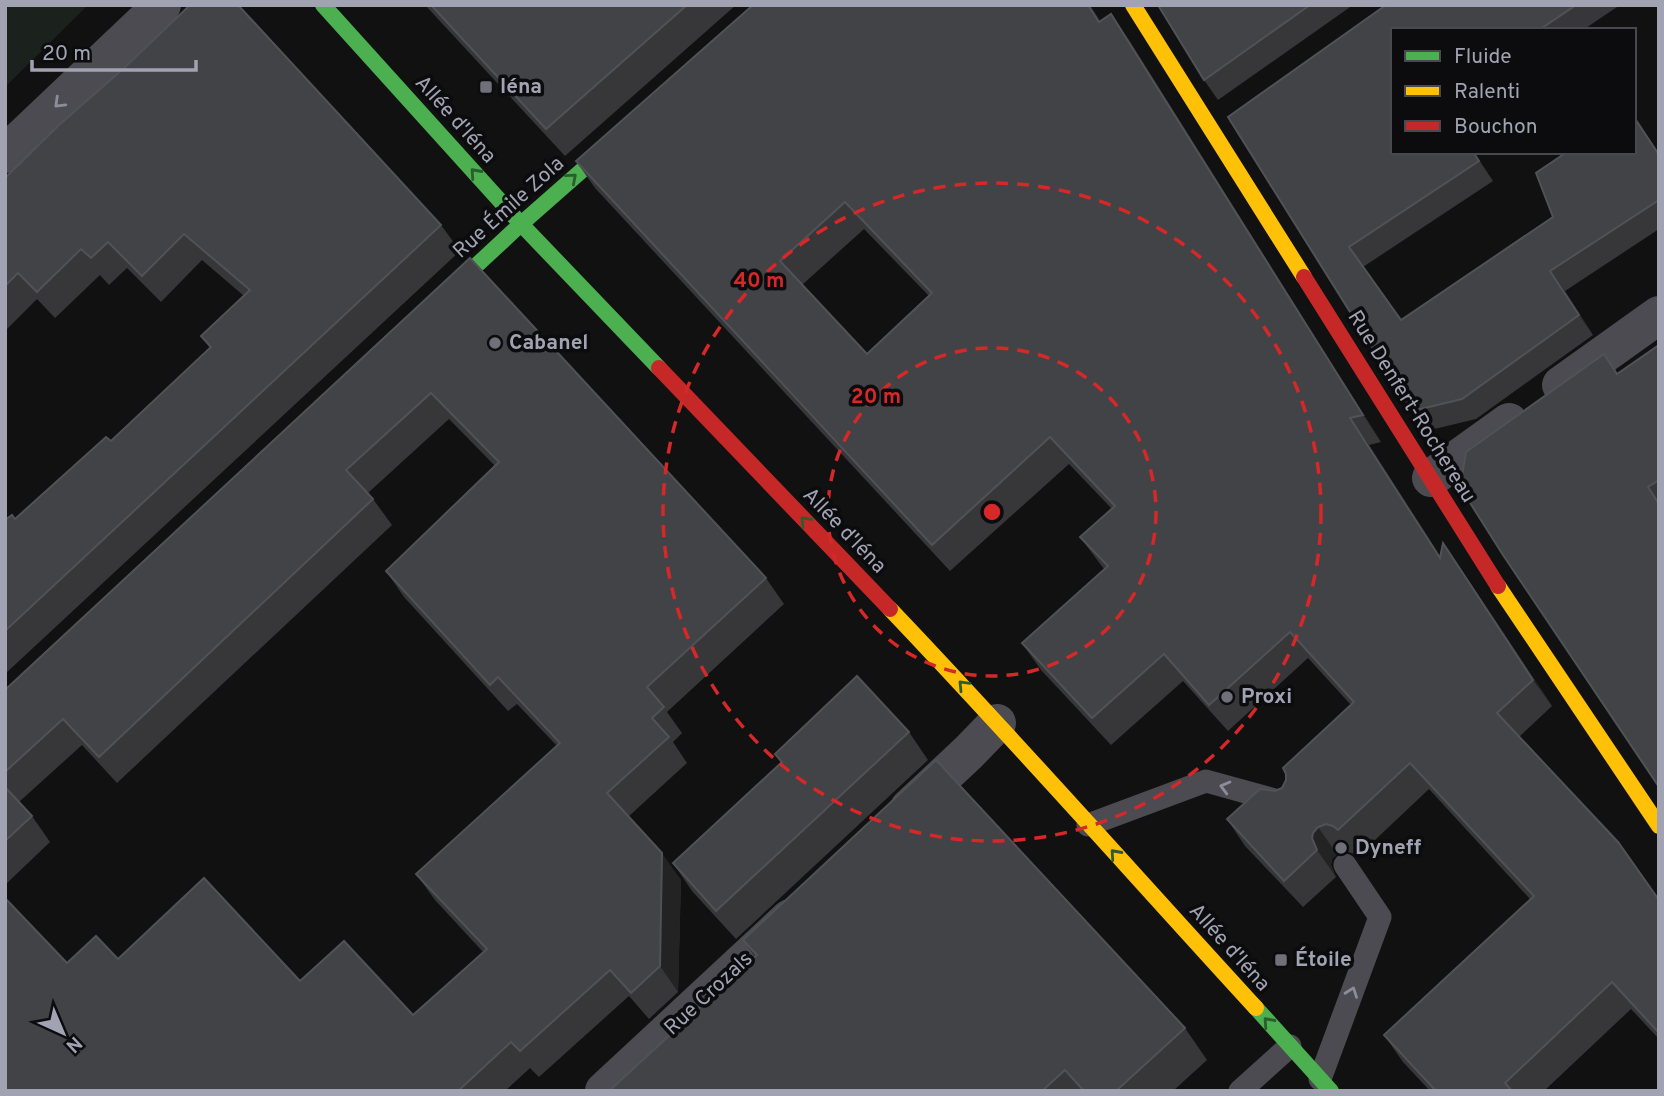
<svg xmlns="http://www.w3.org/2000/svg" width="1664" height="1096" font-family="Overpass,sans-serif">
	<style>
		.green { fill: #1b221d }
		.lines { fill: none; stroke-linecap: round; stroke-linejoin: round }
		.lane { stroke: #4b4b51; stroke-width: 23 }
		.street { stroke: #4b4b51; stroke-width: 38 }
		.fast { stroke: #4caf50; stroke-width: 16 }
		.slow { stroke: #ffc107; stroke-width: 16 }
		.jam { stroke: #c62828; stroke-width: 16 }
		.wall { fill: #373739; fill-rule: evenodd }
		.shaded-wall { fill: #232324 }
		.building { fill: #424346; stroke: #515257; stroke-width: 2; fill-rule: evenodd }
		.oneway { stroke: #8c8d9a }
		.oneway2 { stroke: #2c5d2e }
		.ring { fill: none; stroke: #d62828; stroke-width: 3.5; stroke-dasharray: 12 9 }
		.poi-dot { fill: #6f707a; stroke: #0c0b0d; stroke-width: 2.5 }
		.labels { text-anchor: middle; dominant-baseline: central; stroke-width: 7; stroke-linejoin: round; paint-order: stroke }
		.poi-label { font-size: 21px; font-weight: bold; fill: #a1a3b3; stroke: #0c0b0d; text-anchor: start }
		.street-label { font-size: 21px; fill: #a1a3b3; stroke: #0c0b0d }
		.centre { fill: #d62828; stroke: #0c0b0d; stroke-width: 3.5 }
		.ring-label { font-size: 21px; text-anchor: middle; font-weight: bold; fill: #d62828; stroke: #0c0b0d; stroke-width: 7; stroke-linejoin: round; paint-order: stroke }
	</style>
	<rect width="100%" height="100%" fill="#111"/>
	<path class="green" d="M5,5H88L5,87Z"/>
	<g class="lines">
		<g class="lane">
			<path d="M1088,825L1206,781L1282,802"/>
			<path d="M1320,1079L1380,917L1345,865"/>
			<path d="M1240,1091L1290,1046"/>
		</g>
		<g class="street">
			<path d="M5,154L162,5"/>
			<path d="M1561,385L1659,315"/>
			<path d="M1431,478L1509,422"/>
			<path d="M909,808L969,752L997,723"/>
			<path d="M604,1091L790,918"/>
		</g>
		<g class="fast">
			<path d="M323,5L521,224L659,368"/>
			<path d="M437,302L521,224L621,136"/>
			<path d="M1256,1008L1331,1091"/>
		</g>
		<g class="slow">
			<path d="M1133,5L1304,277"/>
			<path d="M1498,586L1659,826"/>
			<path d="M890,609C1015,740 1134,875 1256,1008"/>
		</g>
		<g class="jam">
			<path d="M1304,277L1498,586"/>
			<path d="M659,368L890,609"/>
		</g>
	</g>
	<g class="wall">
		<path d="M425,5H736L565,156Z"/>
		<path d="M753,5H1090L1100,21L1129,40L1381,442L1369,445L1440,556L1461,569L1552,706L1519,737L1659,900V1039L1631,1009L1544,1091H1430L1403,1062L1384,1035L1530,899L1429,789L1357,857L1352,853L1345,851L1337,854L1332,859L1331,865L1336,877L1303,907L1245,846L1227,819L1282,788L1351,705L1308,658L1228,731L1183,681L1111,745L1041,670L1022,643L1104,569L1080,537L1112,509L1069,464L950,571L595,188L576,161ZM864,229L929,296L867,354L802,285Z"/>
		<path d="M1158,5H1353L1218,100L1204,80Z"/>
		<path d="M1386,5H1620L1583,30H1393L1493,181L1363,267L1401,320L1553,217L1634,116L1659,153V229L1565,291L1593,335L1476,419L1426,431L1412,411L1228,117Z"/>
		<path d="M5,178L441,225L460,251L5,674V520L15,519L111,441L210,348L201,336L244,296L202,260L161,302L127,268L109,285L100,275L55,318L37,299L5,331Z"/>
		<path d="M470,258L766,578L784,604L667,712L682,733L673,742L687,763L628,817L681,880L678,992L649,1019L629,996L539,1077L530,1068L505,1091H5L67,963L118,959L300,981L413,1015L483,952L435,900L416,874L557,746L517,704L508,711L404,597L386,571L495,466L449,419L368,493L373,499L392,525L117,783L82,745L19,802L32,816L50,842L5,885V690Z"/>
		<path d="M1659,345V787L1617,374Z"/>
		<path d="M909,732L928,760L736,939L692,891L673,863L781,762L775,754Z"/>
		<path d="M743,940L1185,1028L1207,1060L1173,1091H609L755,957Z"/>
	</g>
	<g class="shaded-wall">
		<path d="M1088,5H1090L1117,49L1099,22Z"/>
		<path d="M1111,14L1129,40L1381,442L1363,415Z"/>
		<path d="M1550,271L1565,291L1593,335L1579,315Z"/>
		<path d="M1350,418L1369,445L1459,585L1440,558Z"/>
		<path d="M1443,543L1461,569L1552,706L1533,680Z"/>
		<path d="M1318,827L1337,854L1332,859L1331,865L1336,877L1317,850L1312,838L1313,833Z"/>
		<path d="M662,853L681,880L678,992L660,966Z"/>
	</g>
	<g class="building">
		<path d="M190,5H238L441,225L5,631V520L12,515L15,519L106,437L111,441L211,347L201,336L250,290L184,234L142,276L108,242L91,258L81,249L37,292L18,273L5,286V178L58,126L124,68Z"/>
		<path d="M431,5H687L546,129Z"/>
		<path d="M753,5H1088L1099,22L1111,14L1363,415L1350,418L1440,558L1443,543L1533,680L1497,713L1618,842L1659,900V1033L1612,982L1505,1083L1512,1091H1436L1384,1035L1534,896L1410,763L1338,830L1333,826L1326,824L1318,827L1313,833L1312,838L1317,850L1284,881L1227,819L1260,789L1275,791L1282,788L1286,780V774L1283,768L1354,702L1290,632L1209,705L1164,654L1092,718L1022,643L1108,566L1080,537L1115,506L1050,437L932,545L576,161ZM845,202L932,293L867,354L780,261Z"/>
		<path d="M1158,5H1310L1204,80Z"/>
		<path d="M1386,5H1576L1539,30H1393V152H1473L1479,161L1349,247L1401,320L1553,217L1536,173L1567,152H1634V117L1659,155V200L1550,271L1579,315L1462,399L1412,411L1228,117Z"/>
		<path d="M470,258L766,578L647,687L664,707L652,718L669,737L607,793L662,853L660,966L631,993L610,970L520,1051L511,1042L458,1091H5V898L67,963L96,936L118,959L204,878L300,981L344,941L413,1015L487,949L416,874L560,743L498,677L490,685L386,571L499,462L431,393L346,470L373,499L99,757L63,719L5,772V690Z"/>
		<path d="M1659,345V480L1648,487L1659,504V787L1503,555L1460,487L1466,452L1604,354L1617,374Z"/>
		<path d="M857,676L909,732L716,911L673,863L782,762L775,754Z"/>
		<path d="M936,760L1185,1028L1116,1091H1084L1065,1070L1042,1091H609L757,955L743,940Z"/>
		<path d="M5,787L32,816L5,841Z"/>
	</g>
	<defs><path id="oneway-chevron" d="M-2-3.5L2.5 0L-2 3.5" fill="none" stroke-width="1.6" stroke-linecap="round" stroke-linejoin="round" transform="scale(1.75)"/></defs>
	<g class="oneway">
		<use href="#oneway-chevron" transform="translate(59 103) rotate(136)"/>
		<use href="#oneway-chevron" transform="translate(1225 787) rotate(-165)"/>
		<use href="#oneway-chevron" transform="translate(1352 992) rotate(-70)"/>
	</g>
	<g class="oneway2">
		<use href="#oneway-chevron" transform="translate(475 173) rotate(-132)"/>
		<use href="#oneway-chevron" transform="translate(572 178) rotate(-41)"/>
		<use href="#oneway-chevron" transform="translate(805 521) rotate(-134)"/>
		<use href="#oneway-chevron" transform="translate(963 685) rotate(-134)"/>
		<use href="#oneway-chevron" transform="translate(1115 854) rotate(-132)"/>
		<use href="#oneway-chevron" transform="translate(1268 1022) rotate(-132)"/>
	</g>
	<g class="ring">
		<circle cx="992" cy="512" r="164"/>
		<circle cx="992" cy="512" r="329"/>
	</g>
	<g class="poi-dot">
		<rect x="479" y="80" width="14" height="14" rx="3.5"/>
		<circle cx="495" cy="343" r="7"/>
		<circle cx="1227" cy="697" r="7"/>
		<circle cx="1341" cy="848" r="7"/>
		<rect x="1274" y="953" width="14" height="14" rx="3.5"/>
	</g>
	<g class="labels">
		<g class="poi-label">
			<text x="500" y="87">Iéna</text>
			<text x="509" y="343">Cabanel</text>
			<text x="1241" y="697">Proxi</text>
			<text x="1355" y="848">Dyneff</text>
			<text x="1295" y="960">Étoile</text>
		</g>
		<g class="street-label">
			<text transform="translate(455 120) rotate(48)">Allée d'Iéna</text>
			<text transform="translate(509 208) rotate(-42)">Rue Émile Zola</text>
			<text transform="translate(1411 407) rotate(58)">Rue Denfert-Rochereau</text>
			<text transform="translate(844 531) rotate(46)">Allée d'Iéna</text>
			<text transform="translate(1229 948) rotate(48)">Allée d'Iéna</text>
			<text transform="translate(709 994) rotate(-43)">Rue Crozals</text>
		</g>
	</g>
	<circle cx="992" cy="512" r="10" class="centre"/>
	<g class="ring-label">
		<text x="759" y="287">40 m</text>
		<text x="876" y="403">20 m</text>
	</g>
	<rect width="1664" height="1096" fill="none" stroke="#a1a3b3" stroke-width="14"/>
	<rect x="1391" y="28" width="245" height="126" fill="#0c0b0d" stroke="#48484f" stroke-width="2"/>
	<rect x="1405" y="51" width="35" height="10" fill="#4caf50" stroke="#48484f" stroke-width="2"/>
	<text x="1454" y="63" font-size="21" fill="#a1a3b3">Fluide</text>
	<rect x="1405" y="86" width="35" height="10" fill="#ffc107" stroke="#48484f" stroke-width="2"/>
	<text x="1454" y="98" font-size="21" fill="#a1a3b3">Ralenti</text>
	<rect x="1405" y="121" width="35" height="10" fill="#c62828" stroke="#48484f" stroke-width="2"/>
	<text x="1454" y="133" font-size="21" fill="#a1a3b3">Bouchon</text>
	<g transform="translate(63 1033) rotate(136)" stroke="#0c0b0d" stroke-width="5" paint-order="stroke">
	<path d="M0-5L12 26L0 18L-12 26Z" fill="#a1a3b3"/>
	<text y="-10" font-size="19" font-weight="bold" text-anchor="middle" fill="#a1a3b3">N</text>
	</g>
	<path d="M32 60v10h164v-10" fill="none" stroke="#a1a3b3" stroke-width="3.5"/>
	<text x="42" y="60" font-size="21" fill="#a1a3b3" stroke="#0c0b0d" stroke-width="5" paint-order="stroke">20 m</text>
</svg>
